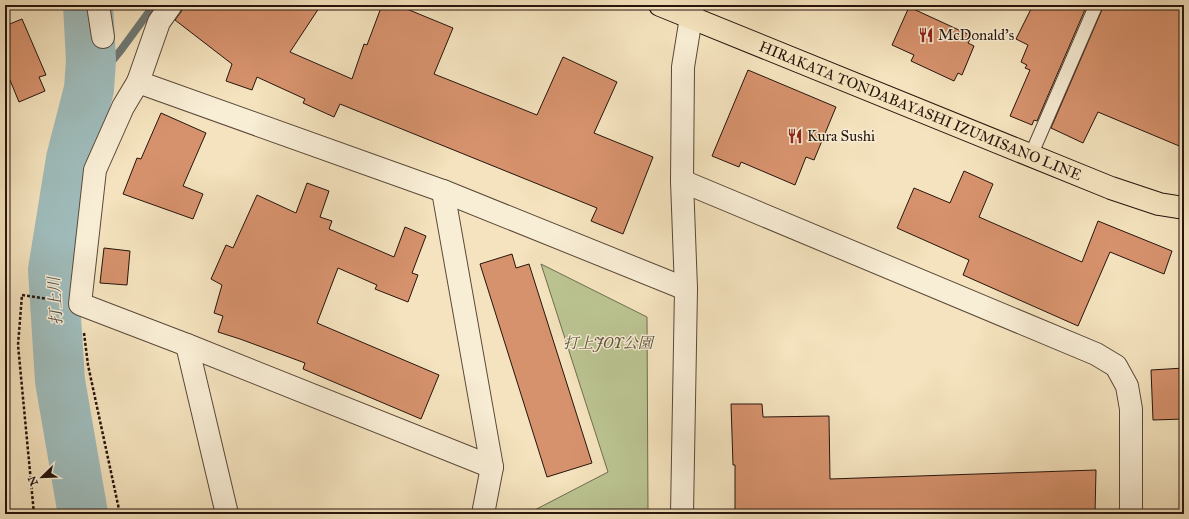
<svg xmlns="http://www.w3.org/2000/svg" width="1189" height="519" font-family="'IM FELL Great Primer','Noto Serif JP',serif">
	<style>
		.green { fill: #bbc492; stroke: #706c4f }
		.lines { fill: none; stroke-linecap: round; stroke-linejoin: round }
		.stream { stroke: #6f7975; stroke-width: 8 }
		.river { stroke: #9fbcbb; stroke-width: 50 }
		.building { fill: #d6926d; stroke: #26140c }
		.service-casing { stroke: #5a4838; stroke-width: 15 }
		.minor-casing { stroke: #5a4838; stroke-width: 24 }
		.tertiary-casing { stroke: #5a4838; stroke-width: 24 }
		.primary-casing { stroke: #26140c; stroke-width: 24 }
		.path { stroke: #26140c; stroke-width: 2.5; stroke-dasharray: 3 2; stroke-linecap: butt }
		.service { stroke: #f8edd5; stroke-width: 13 }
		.minor { stroke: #f8edd5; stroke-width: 22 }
		.tertiary { stroke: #f8edd5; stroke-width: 22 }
		.primary { stroke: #f4e3be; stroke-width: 22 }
		.labels { text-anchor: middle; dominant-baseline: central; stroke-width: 3; stroke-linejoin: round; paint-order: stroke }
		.poi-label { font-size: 15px; fill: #26140c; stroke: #f8edd5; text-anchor: start }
		.street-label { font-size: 15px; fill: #26140c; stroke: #f8edd5 }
		.park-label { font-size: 15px; font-style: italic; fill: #5a523b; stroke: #f8edd5 }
		.water-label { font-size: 16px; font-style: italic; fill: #504f49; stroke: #f8edd5 }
	</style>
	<rect width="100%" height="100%" fill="#f4e3be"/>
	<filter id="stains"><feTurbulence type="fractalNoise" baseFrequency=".005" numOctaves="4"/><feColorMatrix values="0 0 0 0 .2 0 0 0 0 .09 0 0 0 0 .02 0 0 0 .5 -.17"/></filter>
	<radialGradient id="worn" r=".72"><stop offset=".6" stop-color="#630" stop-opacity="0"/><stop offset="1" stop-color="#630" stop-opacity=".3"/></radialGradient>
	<path class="green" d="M541,264L647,317L648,514H527L608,472Z"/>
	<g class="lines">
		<path class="stream" d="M89,89L121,50L154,5"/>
		<path class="river" d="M83,514L60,381L53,270L71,159L89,89L91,60L88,5"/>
	</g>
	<g class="building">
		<path d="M183,5H321L290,52L352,79L364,44L367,45L382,5H397L453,28L434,74L537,115L563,57L617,82L594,133L653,157L623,234L591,221L597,208L340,104L334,117L303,103L305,99L257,77L252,90L226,81L232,64L175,20L181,12Z"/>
		<path d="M1033,5H1087L1037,121L1034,120L1032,125L1010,116L1030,70L1025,68L1027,65L1021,62L1028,45L1016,39Z"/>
		<path d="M1104,5H1184V148L1098,112L1083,143L1051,128Z"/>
		<path d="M909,7L972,36L968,43L974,46L962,75L958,73L954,81L911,61L914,55L892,45Z"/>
		<path d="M22,19L46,75L39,77L45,91L19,102L5,68V26Z"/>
		<path d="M748,70L836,107L814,160L806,157L795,185L741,162L739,167L712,156Z"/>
		<path d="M161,113L206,133L183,186L203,194L193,219L123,194L137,158L141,159Z"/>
		<path d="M964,171L993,184L979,217L1082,262L1098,221L1172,251L1164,274L1110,252L1078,326L963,275L969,260L897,228L914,188L950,203Z"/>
		<path d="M307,183L329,191L320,217L332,221L329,229L394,257L405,227L426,236L412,273L418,275L408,302L375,289L377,285L338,268L317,323L439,375L421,419L303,369L305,363L240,339L218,332L223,316L214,313L222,285L211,279L226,245L233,248L257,195L296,213Z"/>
		<path d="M104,248L130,251L127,285L100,283Z"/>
		<path d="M512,254L516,268L529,264L592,463L547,477L480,264Z"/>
		<path d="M1184,368V419L1153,420L1151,370Z"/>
		<path d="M731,404H762L763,417L829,416L830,479L1096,470L1095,514H735V465H733Z"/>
	</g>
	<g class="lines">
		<defs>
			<path id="service" d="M1031,155L1096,5"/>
			<g id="minor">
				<path d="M98,5L103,37"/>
				<path d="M171,5L159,22L138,82L443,191L686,289"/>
				<path d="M138,82L123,107L95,170L80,304L187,345L227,514"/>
				<path d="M187,345L492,467L443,191"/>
				<path d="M483,514L492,467"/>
			</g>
			<g id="tertiary">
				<path d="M682,181L1096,354L1116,366L1127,386L1131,409V514"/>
				<path d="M682,514L686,289L682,181L683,67L693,5"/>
			</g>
			<g id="primary">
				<path id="s1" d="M660,5L1111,188L1159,204L1184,208"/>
			</g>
		</defs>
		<use href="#service" class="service-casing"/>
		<use href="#minor" class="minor-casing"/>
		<use href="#tertiary" class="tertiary-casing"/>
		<use href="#primary" class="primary-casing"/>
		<g class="path">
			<path d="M84,333L88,365L120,514"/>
			<path d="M34,514L18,345L22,295L55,300"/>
		</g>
		<use href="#service" class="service"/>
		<use href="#minor" class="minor"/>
		<use href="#tertiary" class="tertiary"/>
		<use href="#primary" class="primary"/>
	</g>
	<defs>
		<symbol id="restaurant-bare" viewBox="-9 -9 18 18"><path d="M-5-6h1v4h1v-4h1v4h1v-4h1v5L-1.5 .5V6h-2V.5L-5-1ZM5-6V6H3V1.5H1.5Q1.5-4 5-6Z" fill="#8f2418" stroke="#f8edd5" stroke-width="2.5" paint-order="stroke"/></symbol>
	</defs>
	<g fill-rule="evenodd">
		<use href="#restaurant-bare" x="915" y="24" width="22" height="22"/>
		<use href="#restaurant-bare" x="784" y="125" width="22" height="22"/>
	</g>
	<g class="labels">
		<g class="poi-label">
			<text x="938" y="35">McDonald's</text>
			<text x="807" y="136">Kura Sushi</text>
		</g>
		<g class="street-label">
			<text stroke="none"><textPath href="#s1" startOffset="281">HIRAKATA TONDABAYASHI IZUMISANO LINE</textPath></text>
		</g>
		<g class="park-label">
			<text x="608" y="343">打上JOY公園</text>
		</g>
		<g class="water-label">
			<text transform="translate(55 301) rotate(-93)">打上川</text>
		</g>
	</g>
	<rect width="1189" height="519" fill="none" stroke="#f4e3be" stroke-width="20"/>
	<rect x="6" y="6" width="1177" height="507" fill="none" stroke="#26140c" stroke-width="2"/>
	<rect x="10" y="10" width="1169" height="499" fill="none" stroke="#26140c"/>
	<g transform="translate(42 477) rotate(247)" stroke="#f8edd5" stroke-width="3" paint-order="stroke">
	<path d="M0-3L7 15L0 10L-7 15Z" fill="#26140c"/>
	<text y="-6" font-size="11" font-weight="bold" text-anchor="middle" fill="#26140c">N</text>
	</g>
	<rect width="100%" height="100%" filter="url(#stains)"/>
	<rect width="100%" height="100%" fill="url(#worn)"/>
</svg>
